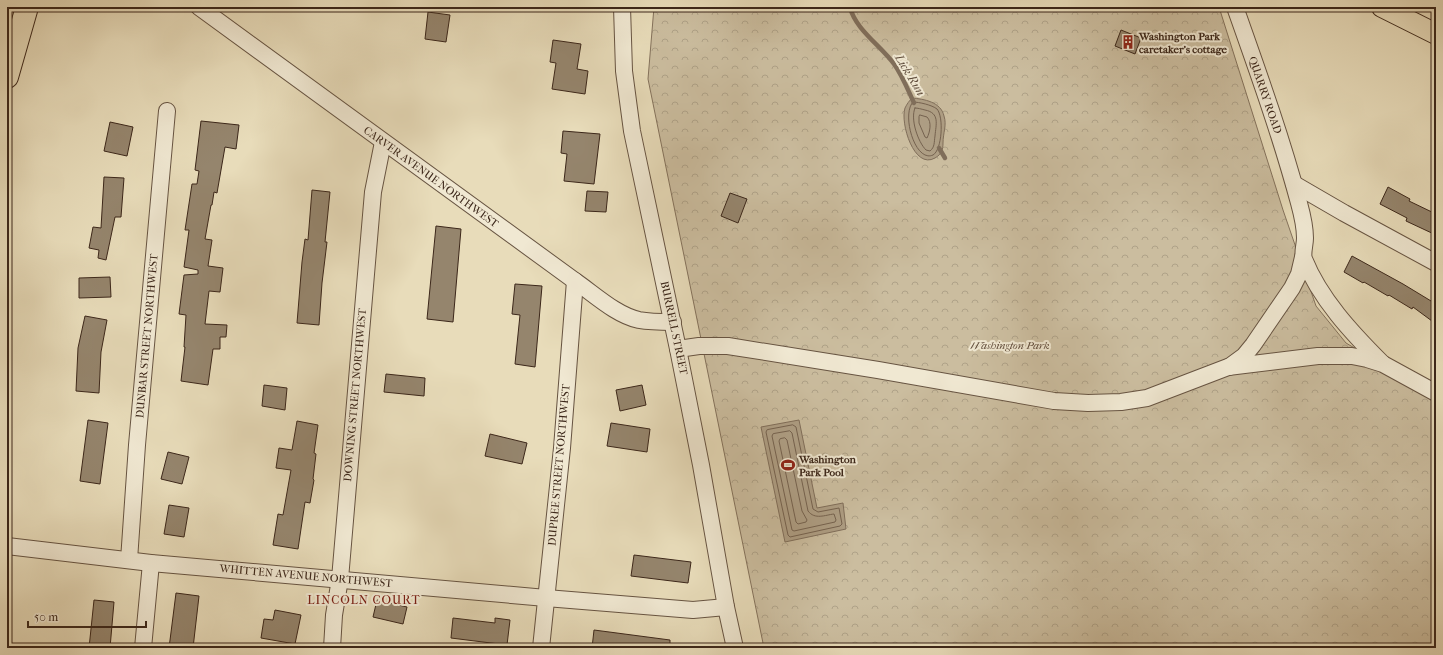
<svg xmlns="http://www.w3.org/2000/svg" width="1443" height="655" font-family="'IM FELL French Canon',serif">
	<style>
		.park { fill: url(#park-crowns); stroke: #84725c }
		.water { fill: #ae9e84; stroke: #806e5a }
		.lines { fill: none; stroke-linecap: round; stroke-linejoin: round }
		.shore { stroke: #75624f; stroke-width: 1 }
		.stream { stroke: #806e5a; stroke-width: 4.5 }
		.building { fill: #95856d; stroke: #3c271a }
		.minor-casing { stroke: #675442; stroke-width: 18 }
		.major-casing { stroke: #3c271a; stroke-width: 22 }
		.highway-casing { stroke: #3c271a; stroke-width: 24 }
		.minor { stroke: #f0e8d2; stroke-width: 16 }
		.major { stroke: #e8dcba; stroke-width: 20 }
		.highway { stroke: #e8dcba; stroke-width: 22 }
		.labels { text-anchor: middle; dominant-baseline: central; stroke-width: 4; stroke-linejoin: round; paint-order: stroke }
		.poi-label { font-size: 11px; font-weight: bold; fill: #3c271a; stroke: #f0e8d2; text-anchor: start }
		.street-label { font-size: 11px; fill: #3c271a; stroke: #f0e8d2 }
		.park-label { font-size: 11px; font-style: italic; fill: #604c3b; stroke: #f0e8d2 }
		.water-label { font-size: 12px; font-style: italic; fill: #5e4b3a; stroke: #f0e8d2 }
		.neighbourhood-label { font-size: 12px; letter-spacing: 1px; fill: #7a1f14; stroke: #f0e8d2 }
	</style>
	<defs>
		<pattern id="park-crowns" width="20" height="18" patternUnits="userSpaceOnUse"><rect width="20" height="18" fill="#cbbd9f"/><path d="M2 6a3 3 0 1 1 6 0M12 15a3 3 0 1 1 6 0" fill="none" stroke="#afa288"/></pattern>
	</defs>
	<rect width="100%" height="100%" fill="#e8dcba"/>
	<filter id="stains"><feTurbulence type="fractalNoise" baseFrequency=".005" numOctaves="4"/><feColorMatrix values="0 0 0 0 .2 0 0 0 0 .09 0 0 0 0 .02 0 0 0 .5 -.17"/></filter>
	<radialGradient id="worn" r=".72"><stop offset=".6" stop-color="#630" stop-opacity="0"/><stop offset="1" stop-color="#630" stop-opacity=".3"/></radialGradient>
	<path class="park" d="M654,7H1219L1283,210L1316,306L1346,343L1436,396V648H764L648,79Z"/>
	<g class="water">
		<path d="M912,98C924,99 941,102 944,116C947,125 943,133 943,143C943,149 942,154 935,158C914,170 900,123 905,108C907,104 909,101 912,98Z"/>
		<path d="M799,420L817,508L843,503L846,529L785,542L761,427Z"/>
	</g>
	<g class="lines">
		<g class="shore">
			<path d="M913,102C919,102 932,105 937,109C944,117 942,150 933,155C915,163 901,114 913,102Z"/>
			<path d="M915,108C918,108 921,109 925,110C940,113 936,124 935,136C934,142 935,147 930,151L926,150C918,142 910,119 915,108Z"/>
			<path d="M920,115L927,117C932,122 930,132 927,138L925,137L919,123V117Z"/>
			<path d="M793,425L796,427L813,509L818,512L839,508L842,524L840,526L790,537L788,535L766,432L767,430Z"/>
			<path d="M790,431L792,433L808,511C815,520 825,515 834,514L836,520L835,522L794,531L792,530L772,436L773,434Z"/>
			<path d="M785,438L787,440L802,511L807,520L806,522L798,524L796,522L779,441L780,439Z"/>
		</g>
		<g class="stream">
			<path d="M850,7C855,29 881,46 894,64C902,75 908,90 914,103"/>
			<path d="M939,148L945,158"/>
		</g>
	</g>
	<g class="building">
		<path d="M428,12L450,15L446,42L425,39Z"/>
		<path d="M1121,30L1141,38L1135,54L1115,46Z"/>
		<path d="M553,40L581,44L577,69L588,71L585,94L552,89L556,63L550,62Z"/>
		<path d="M201,121L239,125L236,149L225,147L217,193L214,192L212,205H211L205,239L212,240L208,266L223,268L220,292L209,291L205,324L227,325L226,337H220V349H213L208,385L181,381L185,347H184L186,315L179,314L184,275L198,274V270L184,267L189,230H185L192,184H197L199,171L195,170Z"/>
		<path d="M110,122L133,127L127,156L104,151Z"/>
		<path d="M563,131L600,134L594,184L564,181L567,154L561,153Z"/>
		<path d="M104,177L124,178L121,217H115L106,260L98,258L99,250L89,248L93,227L101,228Z"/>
		<path d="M1388,187L1410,199L1409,201L1436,214V235L1406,221L1407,218L1380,204Z"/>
		<path d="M312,190L330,192L325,242H327L322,283L319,325L297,323L302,262L305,239L308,240Z"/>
		<path d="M587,191L608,192L606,212L585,211Z"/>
		<path d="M730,193L747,199L738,223L721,216Z"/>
		<path d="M436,226L461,229L453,322L427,319Z"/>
		<path d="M1352,256L1403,284L1436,304V324L1413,307L1412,309L1389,295L1388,296L1364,282L1363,283L1344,272Z"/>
		<path d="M110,277L111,297L79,298V278Z"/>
		<path d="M515,284L542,286L535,367L515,364L520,315L512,314Z"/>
		<path d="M85,316L107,320L101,352L99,393L76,391L78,348Z"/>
		<path d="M386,374L425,378L424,396L384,392Z"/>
		<path d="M264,385L287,388L285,410L262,406Z"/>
		<path d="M642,385L646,405L620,411L616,390Z"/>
		<path d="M88,420L108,423L100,484L80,481Z"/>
		<path d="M297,421L318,425L314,453L316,454L313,479L314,480L310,503L305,502L298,549L273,545L278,514L283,515L291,470L276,468L279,448L292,450Z"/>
		<path d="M611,423L650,429L647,452L607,446Z"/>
		<path d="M490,434L527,443L522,464L485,456Z"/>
		<path d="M168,452L189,457L182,484L161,479Z"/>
		<path d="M169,505L189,508L184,537L164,534Z"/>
		<path d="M634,555L691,562L688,583L631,576Z"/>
		<path d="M176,593L199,596L193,648H169Z"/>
		<path d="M94,600L114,602L110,648H89Z"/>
		<path d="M377,600L407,607L403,624L373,617Z"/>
		<path d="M275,610L301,615L295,644L261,638L264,619L273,620Z"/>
		<path d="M453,618L495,623V618L510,620L507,645L451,638Z"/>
		<path d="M594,630L670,640V648H592Z"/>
	</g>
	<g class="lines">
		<defs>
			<g id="minor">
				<path d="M199,7L575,281C594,294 616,315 639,320C650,322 661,322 673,322"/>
				<path d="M622,7L624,71L632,131L678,349L701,465L726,607L735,648"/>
				<path d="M1235,7C1258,72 1281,136 1299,203C1302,214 1305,226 1305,238C1305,245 1302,253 1304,259C1320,299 1352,333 1382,363"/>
				<path d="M1294,184L1344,213L1436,263"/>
				<path d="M678,349L699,346H728L878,370L1054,401L1088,403L1121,402L1147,398L1228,367L1318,356H1352L1367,359L1383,364L1436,393"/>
				<path d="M1229,367L1244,356L1253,345L1292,288L1299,274L1303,257"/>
				<path d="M7,546L151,563L546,598L693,610L726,607"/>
				<path d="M129,560L137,445L167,111"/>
				<path d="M143,648L151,563"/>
				<path d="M332,648L334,615L340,579L373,192L383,142"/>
				<path d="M541,648L562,448L575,281"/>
			</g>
			<path id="major" d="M1382,7L1436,34"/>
			<path id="highway" d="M7,77L27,7"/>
		</defs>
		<use href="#minor" class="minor-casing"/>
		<use href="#major" class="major-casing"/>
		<use href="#highway" class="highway-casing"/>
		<use href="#minor" class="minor"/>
		<use href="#major" class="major"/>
		<use href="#highway" class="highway"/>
	</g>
	<defs>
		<symbol id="building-bare" viewBox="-9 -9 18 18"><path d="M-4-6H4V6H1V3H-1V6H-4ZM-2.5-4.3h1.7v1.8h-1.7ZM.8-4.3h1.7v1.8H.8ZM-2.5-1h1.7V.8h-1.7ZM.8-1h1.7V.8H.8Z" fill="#8f2418" stroke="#f0e8d2" stroke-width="2.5" paint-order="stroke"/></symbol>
		<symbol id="stadium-bare" viewBox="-9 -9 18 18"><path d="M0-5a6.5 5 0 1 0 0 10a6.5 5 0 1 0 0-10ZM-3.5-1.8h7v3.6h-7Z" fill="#8f2418" stroke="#f0e8d2" stroke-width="2.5" paint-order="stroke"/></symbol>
	</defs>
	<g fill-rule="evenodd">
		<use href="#building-bare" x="1118" y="32" width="20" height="20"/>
		<use href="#stadium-bare" x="778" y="455" width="20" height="20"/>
	</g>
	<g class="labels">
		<g class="poi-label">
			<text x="1139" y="36">Washington Park<tspan x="1139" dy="13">caretaker's cottage</tspan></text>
			<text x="799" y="459">Washington<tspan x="799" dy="13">Park Pool</tspan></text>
		</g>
		<g class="street-label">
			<text transform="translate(1265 95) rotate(71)">QUARRY ROAD</text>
			<text transform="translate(431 177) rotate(36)">CARVER AVENUE NORTHWEST</text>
			<text transform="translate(674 328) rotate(78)">BURRELL STREET</text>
			<text transform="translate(147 336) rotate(-85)">DUNBAR STREET NORTHWEST</text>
			<text transform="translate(355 395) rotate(-85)">DOWNING STREET NORTHWEST</text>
			<text transform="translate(559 465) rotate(-85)">DUPREE STREET NORTHWEST</text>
			<text transform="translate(306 576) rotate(5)">WHITTEN AVENUE NORTHWEST</text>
		</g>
		<g class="park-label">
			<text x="1010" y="345">Washington Park</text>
		</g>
		<g class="water-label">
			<text transform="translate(910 75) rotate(59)">Lick Run</text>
		</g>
		<g class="neighbourhood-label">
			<text x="364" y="600">LINCOLN COURT</text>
		</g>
	</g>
	<rect width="1443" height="655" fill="none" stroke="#e8dcba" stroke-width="24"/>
	<rect x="8" y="8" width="1427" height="639" fill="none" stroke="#3c271a" stroke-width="2"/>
	<rect x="12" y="12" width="1419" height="631" fill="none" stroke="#3c271a"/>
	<path d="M28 621v6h118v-6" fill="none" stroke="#3c271a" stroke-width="2"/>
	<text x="34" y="621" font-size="12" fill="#3c271a" stroke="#f0e8d2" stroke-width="3" paint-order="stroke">50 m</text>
	<rect width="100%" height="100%" filter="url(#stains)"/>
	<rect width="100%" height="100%" fill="url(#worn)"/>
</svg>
